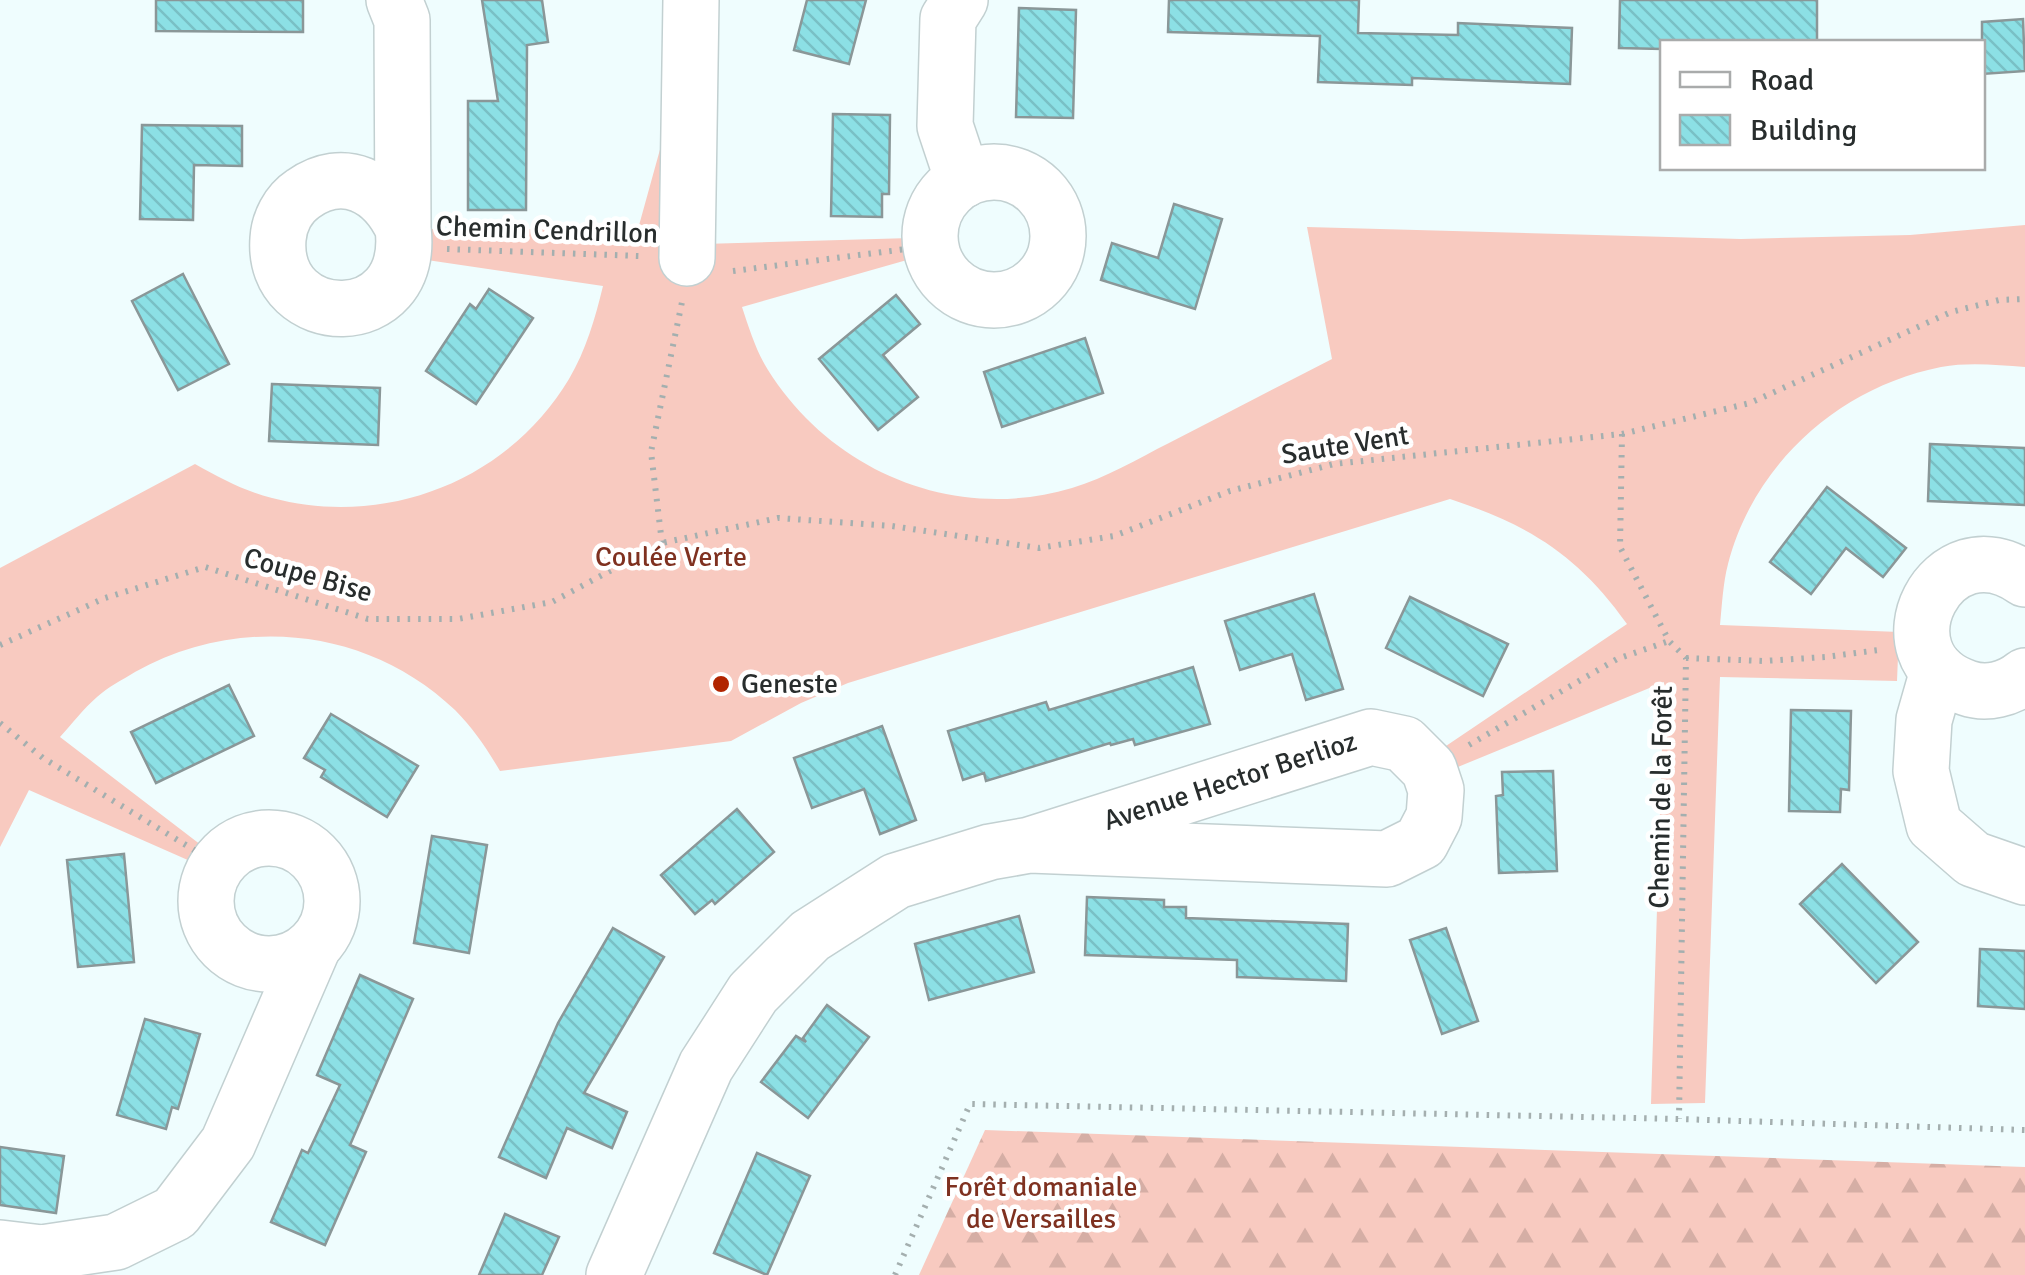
<svg xmlns="http://www.w3.org/2000/svg" width="2025" height="1275" font-family="Signika,sans-serif">
	<style>
		.forest { fill: url(#forest-firs) }
		.garden { fill: #f8cac0 }
		.building { fill: url(#building-back-hatch); stroke: #8a9798; stroke-width: 2.5 }
		.lines { fill: none; stroke-linecap: round; stroke-linejoin: round }
		.minor-casing { stroke: #c2d0d1; stroke-width: 58 }
		.path { stroke: #a4afaf; stroke-width: 6; stroke-dasharray: 2.5 8; stroke-linecap: butt }
		.minor { stroke: #fff; stroke-width: 55 }
		.poi-dot { fill: #b12500; stroke: #fff; stroke-width: 4 }
		.labels { text-anchor: middle; dominant-baseline: central; stroke-width: 9; stroke-linejoin: round; paint-order: stroke }
		.street-label { font-size: 28px; fill: #282d2d; stroke: #fff }
		.park-label { font-size: 28px; fill: #7f3120; stroke: #fff }
		.poi-label { font-size: 28px; fill: #282d2d; stroke: #fff; text-anchor: start }
	</style>
	<defs>
		<pattern id="forest-firs" width="22" height="20" patternUnits="userSpaceOnUse" patternTransform="scale(2.5)"><rect width="22" height="20" fill="#f8cac0"/><path d="M5 1l3.5 6h-7zM16 11l3.5 6h-7z" fill="#d5aea5"/></pattern>
		<pattern id="building-back-hatch" width="6" height="6" patternUnits="userSpaceOnUse" patternTransform="scale(2.5)"><rect width="6" height="6" fill="#8ce0e5"/><path d="M-1 5l2 2M0 0l6 6M5-1l2 2" fill="none" stroke="#79c0c5"/></pattern>
	</defs>
	<rect width="100%" height="100%" fill="#effdfe"/>
	<path class="forest" d="M985,1130L2025,1167V1275H919Z"/>
	<path class="garden" d="M677,88L703,244L911,238L914,258L742,307C749,328 756,351 768,370C832,472 955,523 1072,488C1106,478 1137,459 1169,443C1223,415 1277,387 1332,359L1307,227L1741,239L1910,235L2025,225V367C1997,365 1969,362 1941,367C1840,387 1754,463 1728,564C1723,583 1722,605 1720,625L1899,632L1897,681L1720,677L1705,1103L1651,1104L1664,682L1453,769L1443,748L1627,624C1578,555 1529,525 1450,499L848,683L801,703L731,741L500,771C487,749 473,728 455,710C368,627 239,614 135,672C122,680 108,687 97,697C83,709 72,724 60,737L201,845L190,861L29,790L0,847V568L195,464C220,478 244,491 272,498C386,528 508,481 569,379C586,350 595,319 603,286L427,260L426,229H638Z"/>
	<g class="building">
		<path d="M156,0H303V32L156,31Z"/>
		<path d="M482,0H542L548,42L527,45L526,210H468V101H498Z"/>
		<path d="M807,0H866L849,64L794,50Z"/>
		<path d="M1169,0H1359L1358,33L1458,35V23L1572,28L1570,84L1412,78V85L1318,82L1320,36L1168,32Z"/>
		<path d="M1620,0H1817V42H1662V49L1619,48Z"/>
		<path d="M1019,8L1076,10L1073,118L1016,117Z"/>
		<path d="M2023,19L2025,71L1982,74V22Z"/>
		<path d="M833,114L890,115L889,194H882V217L831,216Z"/>
		<path d="M142,125L242,126V166L194,165L193,220L140,219Z"/>
		<path d="M1174,204L1222,219L1195,309L1101,280L1112,243L1158,258Z"/>
		<path d="M183,274L229,364L178,390L132,301Z"/>
		<path d="M489,289L533,318L476,404L426,371L470,304L476,309Z"/>
		<path d="M896,295L920,324L883,355L918,397L878,430L819,359Z"/>
		<path d="M1085,338L1103,393L1002,427L984,372Z"/>
		<path d="M272,384L380,388L378,445L269,441Z"/>
		<path d="M1930,444L2025,448V505L1928,501Z"/>
		<path d="M1827,487L1906,548L1883,577L1846,548L1811,594L1770,562Z"/>
		<path d="M1314,594L1343,689L1306,700L1292,654L1240,670L1225,621Z"/>
		<path d="M1410,597L1508,644L1483,696L1386,648Z"/>
		<path d="M1193,667L1210,724L1135,745L1133,739L1111,745L1110,743L986,781L984,773L963,780L948,731L1046,702L1049,710Z"/>
		<path d="M229,685L254,736L156,783L131,732Z"/>
		<path d="M1791,710L1851,711L1849,790L1841,789L1840,812L1789,811Z"/>
		<path d="M331,714L418,766L387,817L321,777L325,770L304,758Z"/>
		<path d="M882,726L916,820L880,834L864,789L812,808L794,758Z"/>
		<path d="M1553,771L1557,871L1499,873L1496,796L1503,795L1502,772Z"/>
		<path d="M737,809L774,852L715,904L712,900L695,914L661,875Z"/>
		<path d="M432,836L487,845L469,953L414,943Z"/>
		<path d="M124,854L134,962L78,967L67,860Z"/>
		<path d="M1842,864L1918,942L1876,983L1800,904Z"/>
		<path d="M1087,897L1164,900V907H1186V918L1348,924L1346,981L1237,977V960L1085,955Z"/>
		<path d="M1019,916L1034,972L929,1000L915,944Z"/>
		<path d="M613,928L664,957L584,1093L627,1112L612,1148L567,1128L546,1178L499,1157L558,1023Z"/>
		<path d="M1446,928L1478,1021L1442,1034L1410,940Z"/>
		<path d="M1980,949L2025,951V1009L1978,1006Z"/>
		<path d="M360,975L413,999L350,1145L366,1152L325,1245L271,1222L302,1150L308,1153L340,1085L317,1075Z"/>
		<path d="M827,1005L869,1037L808,1118L761,1082L796,1036L806,1042L803,1038Z"/>
		<path d="M145,1019L200,1034L178,1109L172,1107L166,1129L117,1115Z"/>
		<path d="M0,1147L64,1156L56,1213L0,1205Z"/>
		<path d="M757,1153L810,1176L767,1275L714,1253Z"/>
		<path d="M505,1214L559,1237L542,1275H479Z"/>
	</g>
	<g class="lines">
		<defs>
			<g id="minor">
				<path d="M394,0L402,20L403,228C416,336 271,331 278,239C279,222 288,204 303,194C344,165 384,187 403,228"/>
				<path d="M960,0L948,19L945,126L963,180"/>
				<circle cx="994" cy="236" r="64"/>
				<path d="M687,258L691,0"/>
				<path d="M2025,579C1942,520 1873,657 1967,688C1987,695 2009,689 2025,676"/>
				<path d="M1938,671L1924,720L1921,771L1934,825L1973,859L2025,877"/>
				<circle cx="269" cy="901" r="63"/>
				<path d="M0,1248L42,1253L116,1242L175,1213L228,1143L312,949"/>
				<path d="M614,1275L706,1066L753,993L810,936L896,881L990,852L1030,845L1371,737L1404,744L1429,769L1436,790L1434,817L1421,842L1387,859L1030,845"/>
			</g>
		</defs>
		<use href="#minor" class="minor-casing"/>
		<g class="path">
			<path d="M447,249L639,256"/>
			<path d="M733,271L930,246"/>
			<path d="M1622,434L1620,547L1669,641L1686,658L1679,1119"/>
			<path d="M662,543L651,452L682,302"/>
			<path d="M0,645L105,598L205,567L368,619H458L552,602L662,543L778,518L892,526L1039,548L1114,536L1230,491L1334,464L1622,434L1750,403L1951,312L1999,300L2025,299"/>
			<path d="M1686,658L1764,661L1825,657L1879,650"/>
			<path d="M0,723L43,758L217,864"/>
			<path d="M1469,745L1617,659L1669,641"/>
			<path d="M895,1275L970,1104L1679,1119L2025,1130"/>
		</g>
		<use href="#minor" class="minor"/>
	</g>
	<circle class="poi-dot" cx="721" cy="684" r="10"/>
	<g class="labels">
		<g class="street-label">
			<text transform="translate(547 230) rotate(2)">Chemin Cendrillon</text>
			<text transform="translate(1345 445) rotate(-9)">Saute Vent</text>
			<text transform="translate(308 575) rotate(16)">Coupe Bise</text>
			<text transform="translate(1230 781) rotate(-18)">Avenue Hector Berlioz</text>
			<text transform="translate(1661 797) rotate(-89)">Chemin de la Forêt</text>
		</g>
		<g class="park-label">
			<text x="671" y="557">Coulée Verte</text>
			<text x="1041" y="1187">Forêt domaniale<tspan x="1041" dy="32">de Versailles</tspan></text>
		</g>
		<g class="poi-label">
			<text x="741" y="684">Geneste</text>
		</g>
	</g>
	<rect x="1660" y="40" width="325" height="130" fill="#ffffff" stroke="#a9abab" stroke-width="2.5"/>
	<rect x="1680" y="72" width="50" height="15" fill="#ffffff" stroke="#a9abab" stroke-width="2.5"/>
	<text x="1750" y="90" font-size="30" fill="#282d2d">Road</text>
	<rect x="1680" y="115" width="50" height="30" fill="url(#building-back-hatch)" stroke="#a9abab" stroke-width="2.5"/>
	<text x="1750" y="140" font-size="30" fill="#282d2d">Building</text>
</svg>
